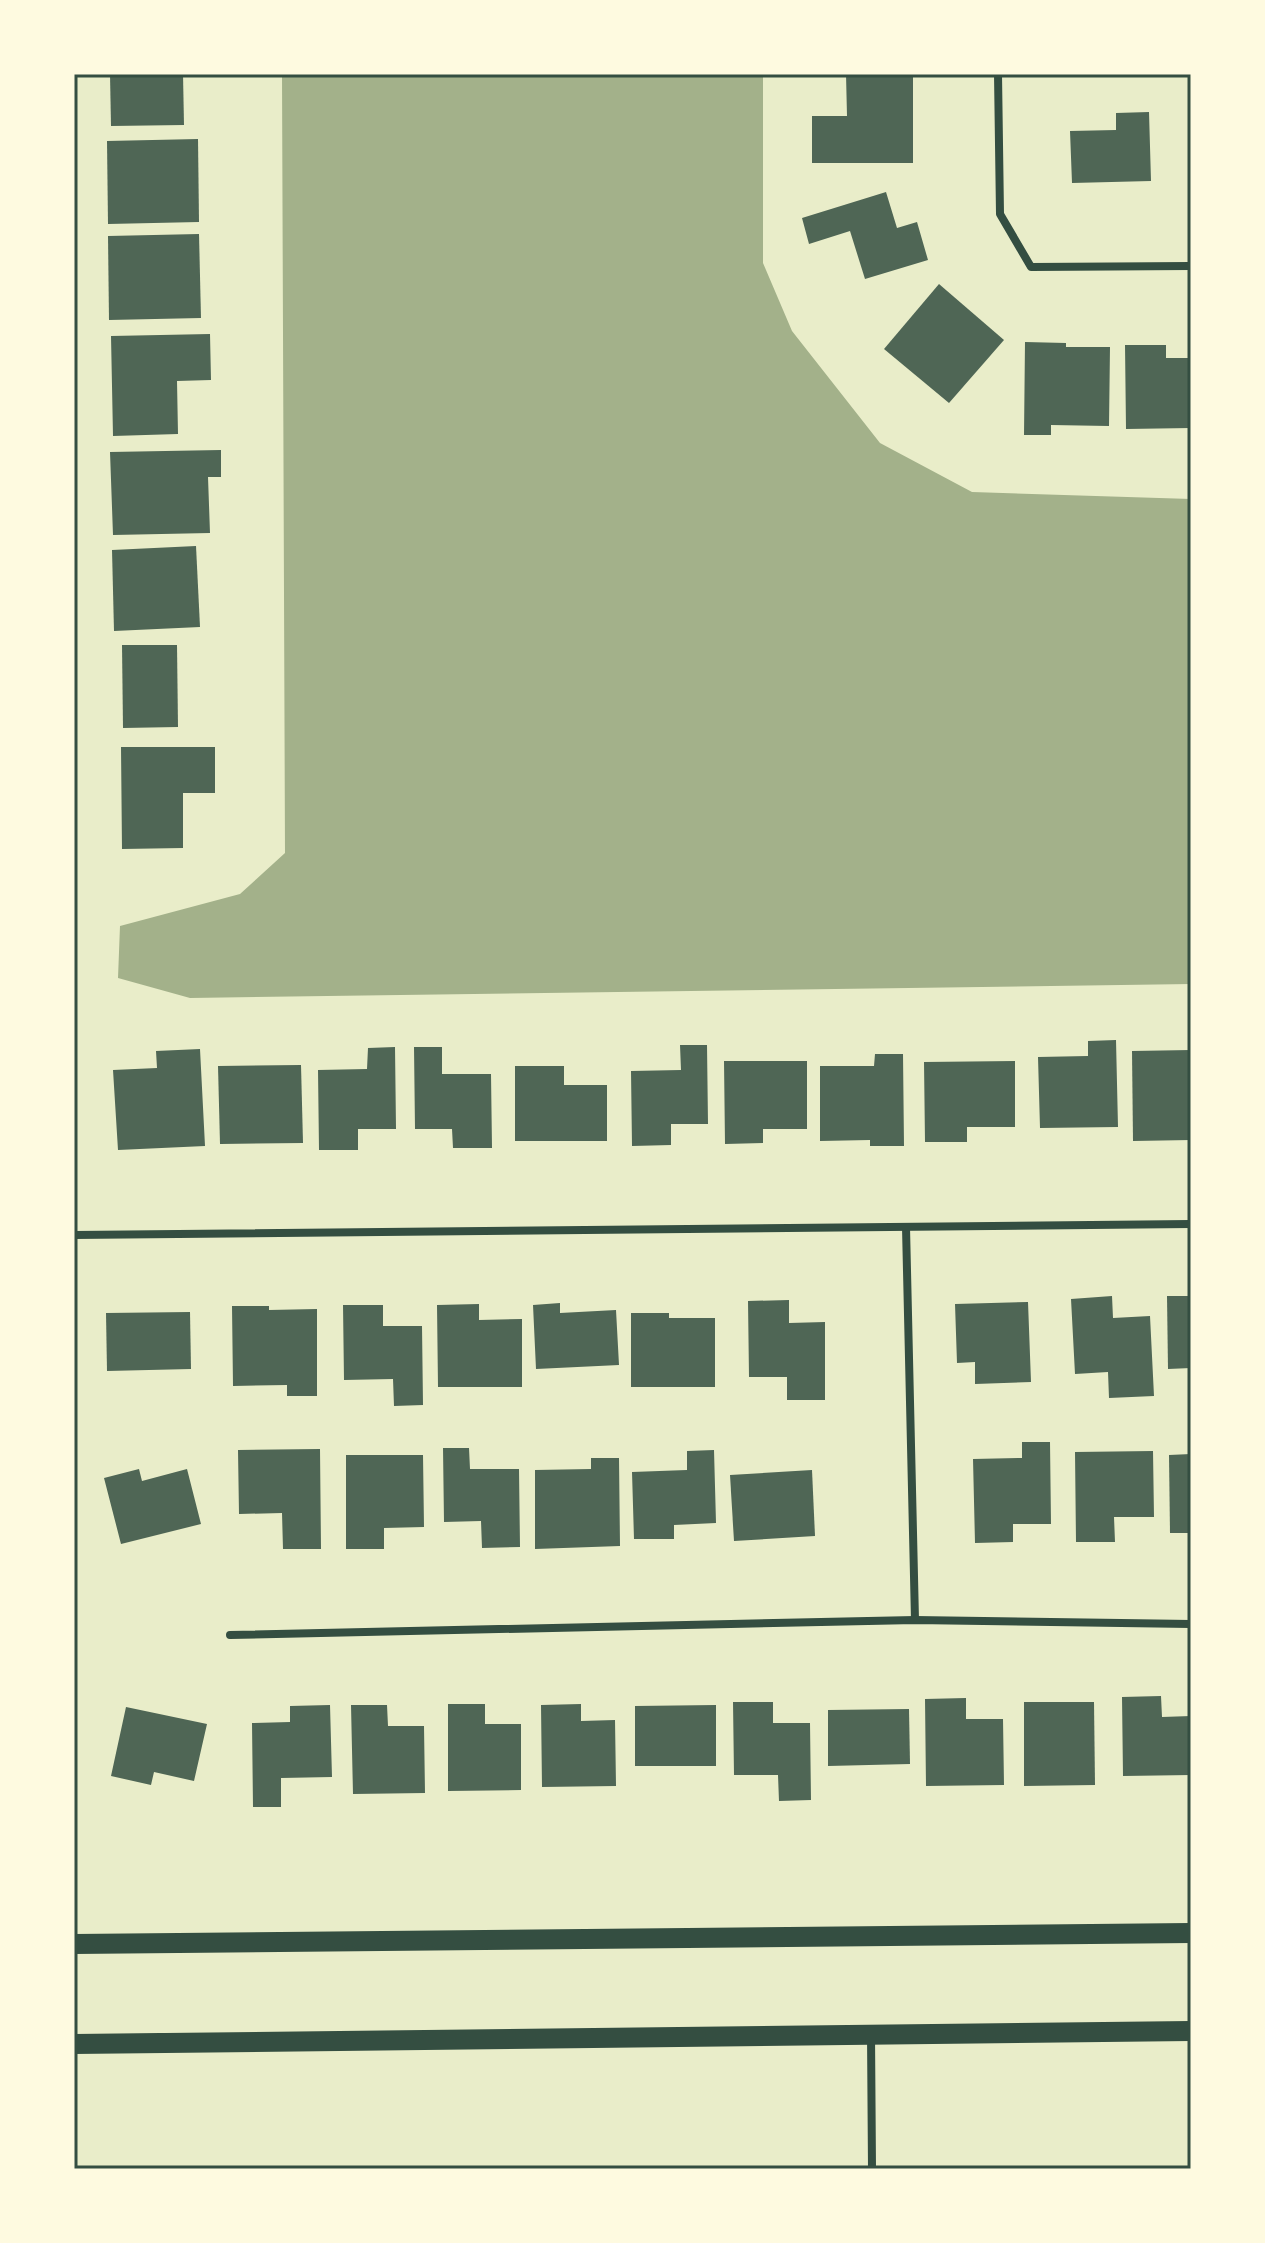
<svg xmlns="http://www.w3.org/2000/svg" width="1265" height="2243" font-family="'PT Serif',serif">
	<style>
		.water { fill: #a3b18a }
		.building { fill: #4f6655 }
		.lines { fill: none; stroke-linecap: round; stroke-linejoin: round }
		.minor { stroke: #344e41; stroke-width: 8 }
		.primary { stroke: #344e41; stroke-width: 20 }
		.neatline { fill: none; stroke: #344e41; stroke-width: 3 }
	</style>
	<rect width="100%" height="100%" fill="#e9edc9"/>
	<path class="water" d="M282,74H763V263L792,331L880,443L972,492L1191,499V984L190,998L118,978L120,926L240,894L285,853Z"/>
	<g class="building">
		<path d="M110,74H183L184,125L111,126Z"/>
		<path d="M846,74H913V163H812V116H847Z"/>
		<path d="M1149,112L1151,181L1072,183L1070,131L1116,130V113Z"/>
		<path d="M198,139L199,222L108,224L107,141Z"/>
		<path d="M886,192L897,228L917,222L928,260L865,279L850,231L809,244L802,218Z"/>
		<path d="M199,234L201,318L109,320L108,236Z"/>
		<path d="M939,284L1004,340L949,403L884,349Z"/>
		<path d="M210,334L211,380L177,381L178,434L113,436L111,336Z"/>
		<path d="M1025,342L1066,343V347H1110L1109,426L1051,425V435H1024Z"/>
		<path d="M1125,345H1166V358H1191V428L1126,429Z"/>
		<path d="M221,450V477H208L210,533L113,535L110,452Z"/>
		<path d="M196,546L200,627L114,631L112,550Z"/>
		<path d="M122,645H177L178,727L123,728Z"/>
		<path d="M121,747H215V793H183V848L122,849Z"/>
		<path d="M1116,1040L1118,1127L1040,1128L1038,1057L1088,1056V1041Z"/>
		<path d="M680,1045H707L708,1124H671V1145L632,1146L631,1071L681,1070Z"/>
		<path d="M395,1047L396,1129H358V1150H319L318,1070L367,1069L368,1048Z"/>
		<path d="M414,1047H442V1074H491L492,1148H453L452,1129H415Z"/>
		<path d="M200,1049L205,1146L118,1150L113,1070L157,1068L156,1051Z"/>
		<path d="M1191,1050V1140L1133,1141L1132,1051Z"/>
		<path d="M875,1054H903L904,1146H870V1140L820,1141V1066H874Z"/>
		<path d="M724,1061H807V1129H763V1143L725,1144Z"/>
		<path d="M1015,1061V1127H967V1142H925L924,1062Z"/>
		<path d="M301,1065L303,1143L220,1144L218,1066Z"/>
		<path d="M515,1066H564V1085H607V1141H515Z"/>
		<path d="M1112,1296L1113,1318L1150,1316L1154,1396L1109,1398L1108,1372L1075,1374L1071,1299Z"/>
		<path d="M1167,1296H1191V1368L1168,1369Z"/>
		<path d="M789,1300V1323L825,1322V1400H787V1377H749L748,1301Z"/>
		<path d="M1028,1302L1031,1382L975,1384V1362L957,1363L955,1304Z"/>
		<path d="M560,1303V1313L616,1310L619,1365L536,1369L533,1305Z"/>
		<path d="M479,1304V1320L522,1319V1387H438L437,1305Z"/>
		<path d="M343,1305H383V1326H422L423,1405L394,1406L393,1379L344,1380Z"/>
		<path d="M232,1306H269V1310L317,1309V1396H287V1385L233,1386Z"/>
		<path d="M190,1312L191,1369L107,1371L106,1313Z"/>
		<path d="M631,1313H669V1318H715V1387H631Z"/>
		<path d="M1022,1442H1050L1051,1524H1013V1542L975,1543L973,1459L1022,1458Z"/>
		<path d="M443,1448H469L470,1469H519L520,1547L482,1548L481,1521L444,1522Z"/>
		<path d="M320,1449L321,1549H283L282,1513L239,1514L238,1450Z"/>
		<path d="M714,1450L716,1523L674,1525V1539H634L632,1472L687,1470V1451Z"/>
		<path d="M1153,1451L1154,1517H1114L1115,1542H1076L1075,1452Z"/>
		<path d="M1191,1454V1533H1170L1169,1455Z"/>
		<path d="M346,1455H423L424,1527L384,1528V1549H346Z"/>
		<path d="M591,1458H619L620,1546L535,1549V1470L591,1469Z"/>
		<path d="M139,1469L142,1481L187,1469L201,1524L121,1544L104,1478Z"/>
		<path d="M812,1470L815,1536L734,1541L730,1475Z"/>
		<path d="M1161,1696L1162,1717L1191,1716V1775L1123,1776L1122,1697Z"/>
		<path d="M966,1698V1719H1003L1004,1785L926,1786L925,1699Z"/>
		<path d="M733,1702H773V1723H810L811,1800L779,1801L778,1775H734Z"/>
		<path d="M1024,1702H1094L1095,1785L1024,1786Z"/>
		<path d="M448,1704H485V1724H521V1790L448,1791Z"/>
		<path d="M581,1704V1721L615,1720L616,1786L542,1787L541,1705Z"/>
		<path d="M330,1705L332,1777L281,1778V1807H253L252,1723L290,1722V1706Z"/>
		<path d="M351,1705H387L388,1726H424L425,1793L353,1794Z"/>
		<path d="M716,1705V1766H635V1706Z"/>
		<path d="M126,1707L207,1724L194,1781L154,1772L151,1785L111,1776Z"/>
		<path d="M909,1709L910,1764L828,1766V1710Z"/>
	</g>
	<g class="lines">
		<g class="minor">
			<path d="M998,74L1000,214L1031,267L1191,266"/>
			<path d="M906,1227L915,1620"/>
			<path d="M74,1235L1191,1224"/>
			<path d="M230,1635L915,1620L1191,1624"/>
			<path d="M871,2034L872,2169"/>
		</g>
		<g class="primary">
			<path d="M74,1944L1191,1933"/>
			<path d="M74,2044L1191,2031"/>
		</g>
	</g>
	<rect width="1265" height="2243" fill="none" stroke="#fefae0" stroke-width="152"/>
	<rect x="76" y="76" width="1113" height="2091" class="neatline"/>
</svg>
